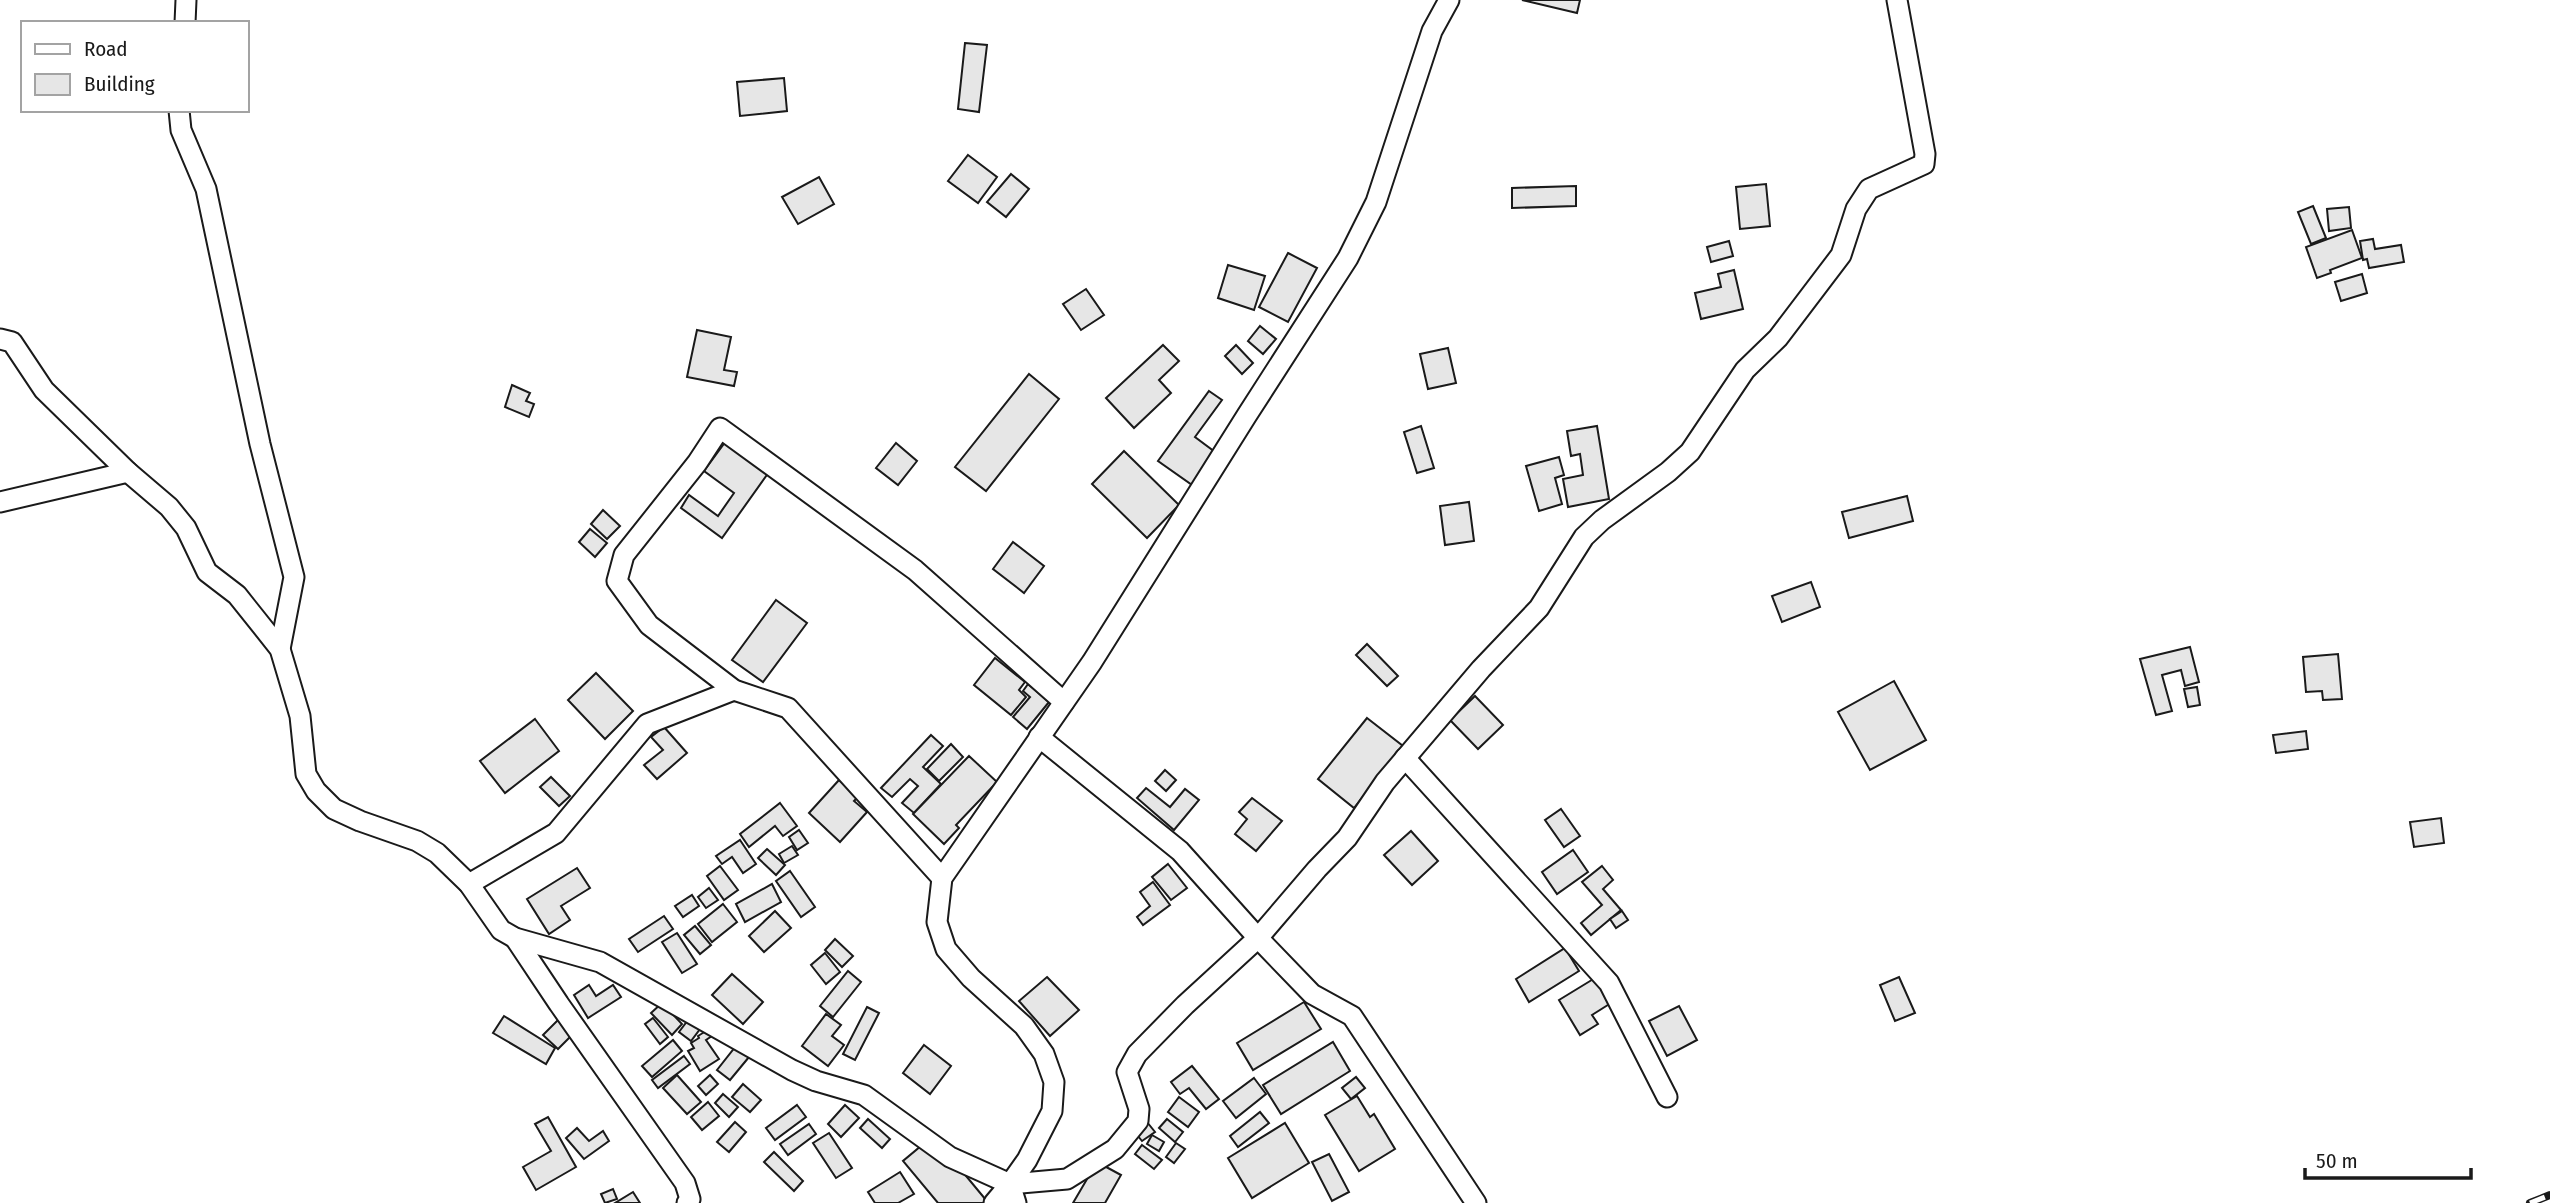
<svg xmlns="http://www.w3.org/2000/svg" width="2550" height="1203" font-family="'Fira Sans Condensed',sans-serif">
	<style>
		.building { fill: #e6e6e6; stroke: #1a1a1a; stroke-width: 2 }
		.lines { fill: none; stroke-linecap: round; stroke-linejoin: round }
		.street-casing { stroke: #1a1a1a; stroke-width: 23 }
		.street { stroke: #fff; stroke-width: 19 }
		.rail-casing { stroke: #1a1a1a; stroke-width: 8 }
		.rail { stroke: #fff; stroke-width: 5; stroke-dasharray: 16; stroke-linecap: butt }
	</style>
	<rect width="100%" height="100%" fill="#fff"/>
	<g class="building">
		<path d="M1522,0H1580L1577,13Z"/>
		<path d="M965,43L987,45L979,112L958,109Z"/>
		<path d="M784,78L787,111L740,116L737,82Z"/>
		<path d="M968,155L997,177L978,203L948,181Z"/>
		<path d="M1011,174L1029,189L1006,217L987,202Z"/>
		<path d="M819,177L834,204L798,224L782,197Z"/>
		<path d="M1766,184L1770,226L1740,229L1736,187Z"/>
		<path d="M1576,186V206L1512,208V188Z"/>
		<path d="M2313,206L2326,238L2311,244L2298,212Z"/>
		<path d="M2349,207L2351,228L2329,231L2327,209Z"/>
		<path d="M2352,230L2362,258L2330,270L2331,273L2317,278L2306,247Z"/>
		<path d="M2373,239L2375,249L2401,245L2404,262L2369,268L2367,259L2363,260L2360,241Z"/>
		<path d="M1729,241L1733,256L1711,262L1707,247Z"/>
		<path d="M1288,253L1317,268L1288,322L1259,307Z"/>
		<path d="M1228,265L1265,276L1254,310L1218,298Z"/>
		<path d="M1734,270L1743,309L1701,319L1695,293L1721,287L1718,274Z"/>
		<path d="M2362,274L2367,293L2341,301L2335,282Z"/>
		<path d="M1086,289L1104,315L1081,330L1063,304Z"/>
		<path d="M1260,326L1276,339L1263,354L1248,341Z"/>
		<path d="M697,330L731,337L724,370L737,372L734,386L687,377Z"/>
		<path d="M1163,345L1179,361L1159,380L1171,393L1134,428L1106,398Z"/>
		<path d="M1236,345L1253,363L1242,374L1225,356Z"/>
		<path d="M1448,348L1456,383L1428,389L1420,354Z"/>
		<path d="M1029,374L1059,399L986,491L955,467Z"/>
		<path d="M512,385L530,393L526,401L534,404L529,417L505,407Z"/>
		<path d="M1209,391L1222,400L1195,437L1219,455L1195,487L1158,461Z"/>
		<path d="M1421,426L1434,468L1417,473L1404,432Z"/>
		<path d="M1597,426L1609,499L1568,507L1563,479L1583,475L1580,454L1571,456L1567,431Z"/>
		<path d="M726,441L769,472L722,538L681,508L689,495L718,516L734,493L704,471Z"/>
		<path d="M896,443L917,461L898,485L876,468Z"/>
		<path d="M1124,451L1179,505L1147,538L1092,484Z"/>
		<path d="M1559,457L1564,475L1555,478L1562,504L1539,511L1526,466Z"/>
		<path d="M1907,496L1913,521L1849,538L1842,512Z"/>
		<path d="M1469,502L1474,541L1445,545L1440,506Z"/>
		<path d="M603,510L620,526L607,539L591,524Z"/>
		<path d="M590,529L607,543L595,557L579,542Z"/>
		<path d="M1013,542L1044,566L1024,593L993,569Z"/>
		<path d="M1811,582L1820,607L1782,622L1772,596Z"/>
		<path d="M776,600L807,623L763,682L732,660Z"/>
		<path d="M1367,644L1398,676L1387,686L1356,655Z"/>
		<path d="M2190,647L2199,682L2185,686L2181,670L2162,675L2172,711L2156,715L2140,659Z"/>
		<path d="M2338,654L2342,699L2323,700L2322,691L2306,692L2303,657Z"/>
		<path d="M995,658L1025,682L1019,690L1026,697L1011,715L974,685Z"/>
		<path d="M596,673L633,711L605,739L568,700Z"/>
		<path d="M1894,681L1926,740L1870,770L1838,712Z"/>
		<path d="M1028,684L1049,702L1027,729L1013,717L1030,697L1023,691Z"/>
		<path d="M2197,687L2200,705L2188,707L2184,689Z"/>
		<path d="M1475,696L1503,725L1478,749L1450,720Z"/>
		<path d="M1367,718L1403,746L1354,808L1318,779Z"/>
		<path d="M535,719L559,751L505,793L480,761Z"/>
		<path d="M664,727L687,753L657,779L644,765L663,750L651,737Z"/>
		<path d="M2306,731L2308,749L2276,753L2273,735Z"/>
		<path d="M931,735L943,746L923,767L941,784L914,813L902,803L918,786L910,779L892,797L881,788Z"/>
		<path d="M951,744L963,757L939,781L927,769Z"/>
		<path d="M969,756L997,782L956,825L959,828L944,844L913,814Z"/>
		<path d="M1165,770L1176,780L1166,791L1155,781Z"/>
		<path d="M551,777L570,796L559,806L540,787Z"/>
		<path d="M839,780L858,797L854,801L867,812L840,842L809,813Z"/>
		<path d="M1146,788L1170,807L1185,789L1199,800L1174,830L1137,798Z"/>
		<path d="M1252,798L1282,821L1256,851L1235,834L1247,819L1239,812Z"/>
		<path d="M780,803L797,826L783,836L775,826L749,847L740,834Z"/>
		<path d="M1561,809L1580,836L1564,847L1545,820Z"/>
		<path d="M2441,818L2444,843L2414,847L2410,822Z"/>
		<path d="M799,830L808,843L797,850L789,837Z"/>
		<path d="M1411,831L1438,861L1412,885L1384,855Z"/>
		<path d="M740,840L756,864L743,873L732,857L722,864L716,856Z"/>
		<path d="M792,846L798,855L784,863L779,854Z"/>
		<path d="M767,849L785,865L776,875L758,858Z"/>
		<path d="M1573,850L1588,872L1557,894L1542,872Z"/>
		<path d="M1168,864L1187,888L1171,900L1152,877Z"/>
		<path d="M720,866L738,890L724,900L707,876Z"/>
		<path d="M1602,866L1613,880L1603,889L1621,910L1591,935L1581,923L1602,905L1582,882Z"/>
		<path d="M577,868L590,888L561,906L570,920L549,934L527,899Z"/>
		<path d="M790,871L815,907L801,917L776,881Z"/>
		<path d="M1153,882L1170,905L1143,925L1137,917L1150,906L1140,892Z"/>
		<path d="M772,884L781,902L745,922L736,904Z"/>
		<path d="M709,888L718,900L706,908L698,897Z"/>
		<path d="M692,895L699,906L683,917L675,906Z"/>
		<path d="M723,904L737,922L712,942L698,924Z"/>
		<path d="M775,911L791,928L764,952L749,936Z"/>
		<path d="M1622,911L1628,920L1616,928L1610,919Z"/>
		<path d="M664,916L673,929L638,952L629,939Z"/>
		<path d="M695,926L711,945L700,954L684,935Z"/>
		<path d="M677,933L697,964L682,973L662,942Z"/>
		<path d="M835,939L853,956L842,967L825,950Z"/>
		<path d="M1565,948L1579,971L1529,1002L1516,979Z"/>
		<path d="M825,953L840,972L826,984L811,965Z"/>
		<path d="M848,971L861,982L833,1017L820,1006Z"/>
		<path d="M732,974L763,1002L743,1024L712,995Z"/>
		<path d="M1047,977L1079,1010L1050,1036L1019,1001Z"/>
		<path d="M1899,977L1915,1013L1895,1021L1880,985Z"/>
		<path d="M1595,978L1611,1003L1592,1015L1598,1024L1580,1035L1559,1000Z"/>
		<path d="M589,985L596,996L613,985L621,997L588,1018L574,995Z"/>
		<path d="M1304,1002L1321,1029L1253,1070L1237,1043Z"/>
		<path d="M662,1003L682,1024L672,1035L651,1013Z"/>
		<path d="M1679,1006L1697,1040L1667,1056L1649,1021Z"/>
		<path d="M867,1007L879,1013L855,1060L843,1054Z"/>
		<path d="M697,1008L709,1017L691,1041L679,1032Z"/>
		<path d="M565,1013L579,1028L558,1049L543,1035Z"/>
		<path d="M826,1014L841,1025L832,1036L844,1045L828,1066L802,1046Z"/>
		<path d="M504,1016L555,1048L546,1064L493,1033Z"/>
		<path d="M653,1018L668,1037L660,1044L645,1024Z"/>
		<path d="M717,1024L721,1030L706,1040L719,1059L700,1071L688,1051L694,1048L691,1043L699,1038L698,1036Z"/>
		<path d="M673,1040L682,1051L652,1077L642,1066Z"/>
		<path d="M1333,1042L1350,1071L1281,1114L1263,1085Z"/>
		<path d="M924,1045L951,1066L930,1094L903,1073Z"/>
		<path d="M736,1046L749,1057L730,1080L717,1070Z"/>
		<path d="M684,1056L690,1064L658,1088L652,1080Z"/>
		<path d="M1192,1066L1219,1099L1206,1109L1189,1088L1180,1094L1171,1082Z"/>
		<path d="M677,1075L701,1102L687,1114L663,1088Z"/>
		<path d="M710,1075L718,1084L706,1095L698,1086Z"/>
		<path d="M1356,1077L1365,1088L1351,1099L1342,1088Z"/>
		<path d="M1254,1078L1266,1094L1236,1118L1223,1101Z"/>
		<path d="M743,1084L761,1100L750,1112L732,1097Z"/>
		<path d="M723,1094L738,1107L729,1117L715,1103Z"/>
		<path d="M1357,1096L1370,1117L1374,1114L1395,1149L1359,1171L1325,1115Z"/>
		<path d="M1179,1097L1199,1112L1188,1127L1168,1112Z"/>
		<path d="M708,1102L719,1116L702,1130L691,1117Z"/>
		<path d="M797,1105L806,1117L775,1140L766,1128Z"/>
		<path d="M845,1105L859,1118L841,1137L828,1124Z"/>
		<path d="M1260,1112L1269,1123L1238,1147L1230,1136Z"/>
		<path d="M548,1117L576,1167L536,1190L523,1167L551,1151L535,1124Z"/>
		<path d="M868,1119L890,1139L882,1148L860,1128Z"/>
		<path d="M1167,1119L1183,1132L1175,1142L1159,1128Z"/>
		<path d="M735,1122L746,1132L729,1152L717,1142Z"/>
		<path d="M1147,1122L1155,1132L1142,1141L1134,1131Z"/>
		<path d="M1285,1123L1309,1163L1252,1198L1228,1158Z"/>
		<path d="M809,1124L816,1134L788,1155L780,1144Z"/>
		<path d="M577,1128L589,1141L603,1131L609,1141L584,1159L566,1138Z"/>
		<path d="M829,1133L852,1168L836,1178L813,1143Z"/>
		<path d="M1152,1135L1164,1142L1159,1151L1147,1144Z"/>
		<path d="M933,1136L986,1200L983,1203H938L903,1161Z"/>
		<path d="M1176,1143L1185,1149L1174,1163L1166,1157Z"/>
		<path d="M1142,1145L1162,1160L1154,1169L1135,1154Z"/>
		<path d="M774,1152L803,1181L794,1191L764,1162Z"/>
		<path d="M1329,1154L1349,1192L1332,1201L1312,1162Z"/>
		<path d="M1097,1162L1121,1175L1105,1203H1073Z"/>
		<path d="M900,1172L914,1194L898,1203H875L868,1192Z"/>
		<path d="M613,1189L617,1199L605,1203L601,1194Z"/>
		<path d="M633,1192L640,1203H615Z"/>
	</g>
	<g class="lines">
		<defs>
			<g id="street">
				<path d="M185,23L186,0"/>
				<path d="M179,110L181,130L206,189L260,444L294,577L280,649"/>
				<path d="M0,339L12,342L44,390L128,472L169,507L186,528L207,572L237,595L280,649L300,716L306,774L316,791L334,809L360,821L417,841L437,853L469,884L501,930L515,938L600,962L792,1070L816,1081L864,1095L950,1157L1010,1184L1067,1179L1115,1149L1138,1121L1139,1109L1127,1072L1137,1054L1185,1005L1258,938L1317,869L1347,838L1385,782L1481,669L1539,608L1584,537L1602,520L1668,472L1690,452L1745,370L1778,338L1841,255L1856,209L1869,189L1924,164L1925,154L1897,0"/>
				<path d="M0,502L128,472"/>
				<path d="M1039,737L1180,851L1258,938L1312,994L1352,1016L1476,1203"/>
				<path d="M1405,758L1609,983L1667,1097"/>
				<path d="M942,878L788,708L734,690L649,625L617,581L624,555L697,463L720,428L915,570L1064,702"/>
				<path d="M469,884L556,833L647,724L734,690"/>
				<path d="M515,938L559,1004L685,1183L690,1199L687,1203"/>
				<path d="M994,1203L1010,1184"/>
				<path d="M1016,1203L1010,1184L1027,1160L1052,1111L1054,1082L1044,1054L1024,1026L971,978L946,949L937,922L942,878L1092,662L1247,415L1348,258L1376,202L1432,31L1449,0"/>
			</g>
		</defs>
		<use href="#street" class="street-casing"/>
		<use href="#street" class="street"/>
		<defs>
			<path id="rail" d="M2530,1203L2550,1195"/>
		</defs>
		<use href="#rail" class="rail-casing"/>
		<use href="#rail" class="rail"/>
	</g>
	<rect x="21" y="21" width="228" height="91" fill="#ffffff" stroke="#a3a3a3" stroke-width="2"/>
	<rect x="35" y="44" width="35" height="10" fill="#ffffff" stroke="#a3a3a3" stroke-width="2"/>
	<text x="84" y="56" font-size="21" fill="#1a1a1a">Road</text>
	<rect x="35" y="74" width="35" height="21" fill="#e6e6e6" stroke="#a3a3a3" stroke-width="2"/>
	<text x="84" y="91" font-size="21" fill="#1a1a1a">Building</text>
	<path d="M2305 1168v10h166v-10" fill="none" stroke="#1a1a1a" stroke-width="3.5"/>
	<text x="2316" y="1168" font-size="21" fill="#1a1a1a" stroke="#ffffff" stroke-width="5" paint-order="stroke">50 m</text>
</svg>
